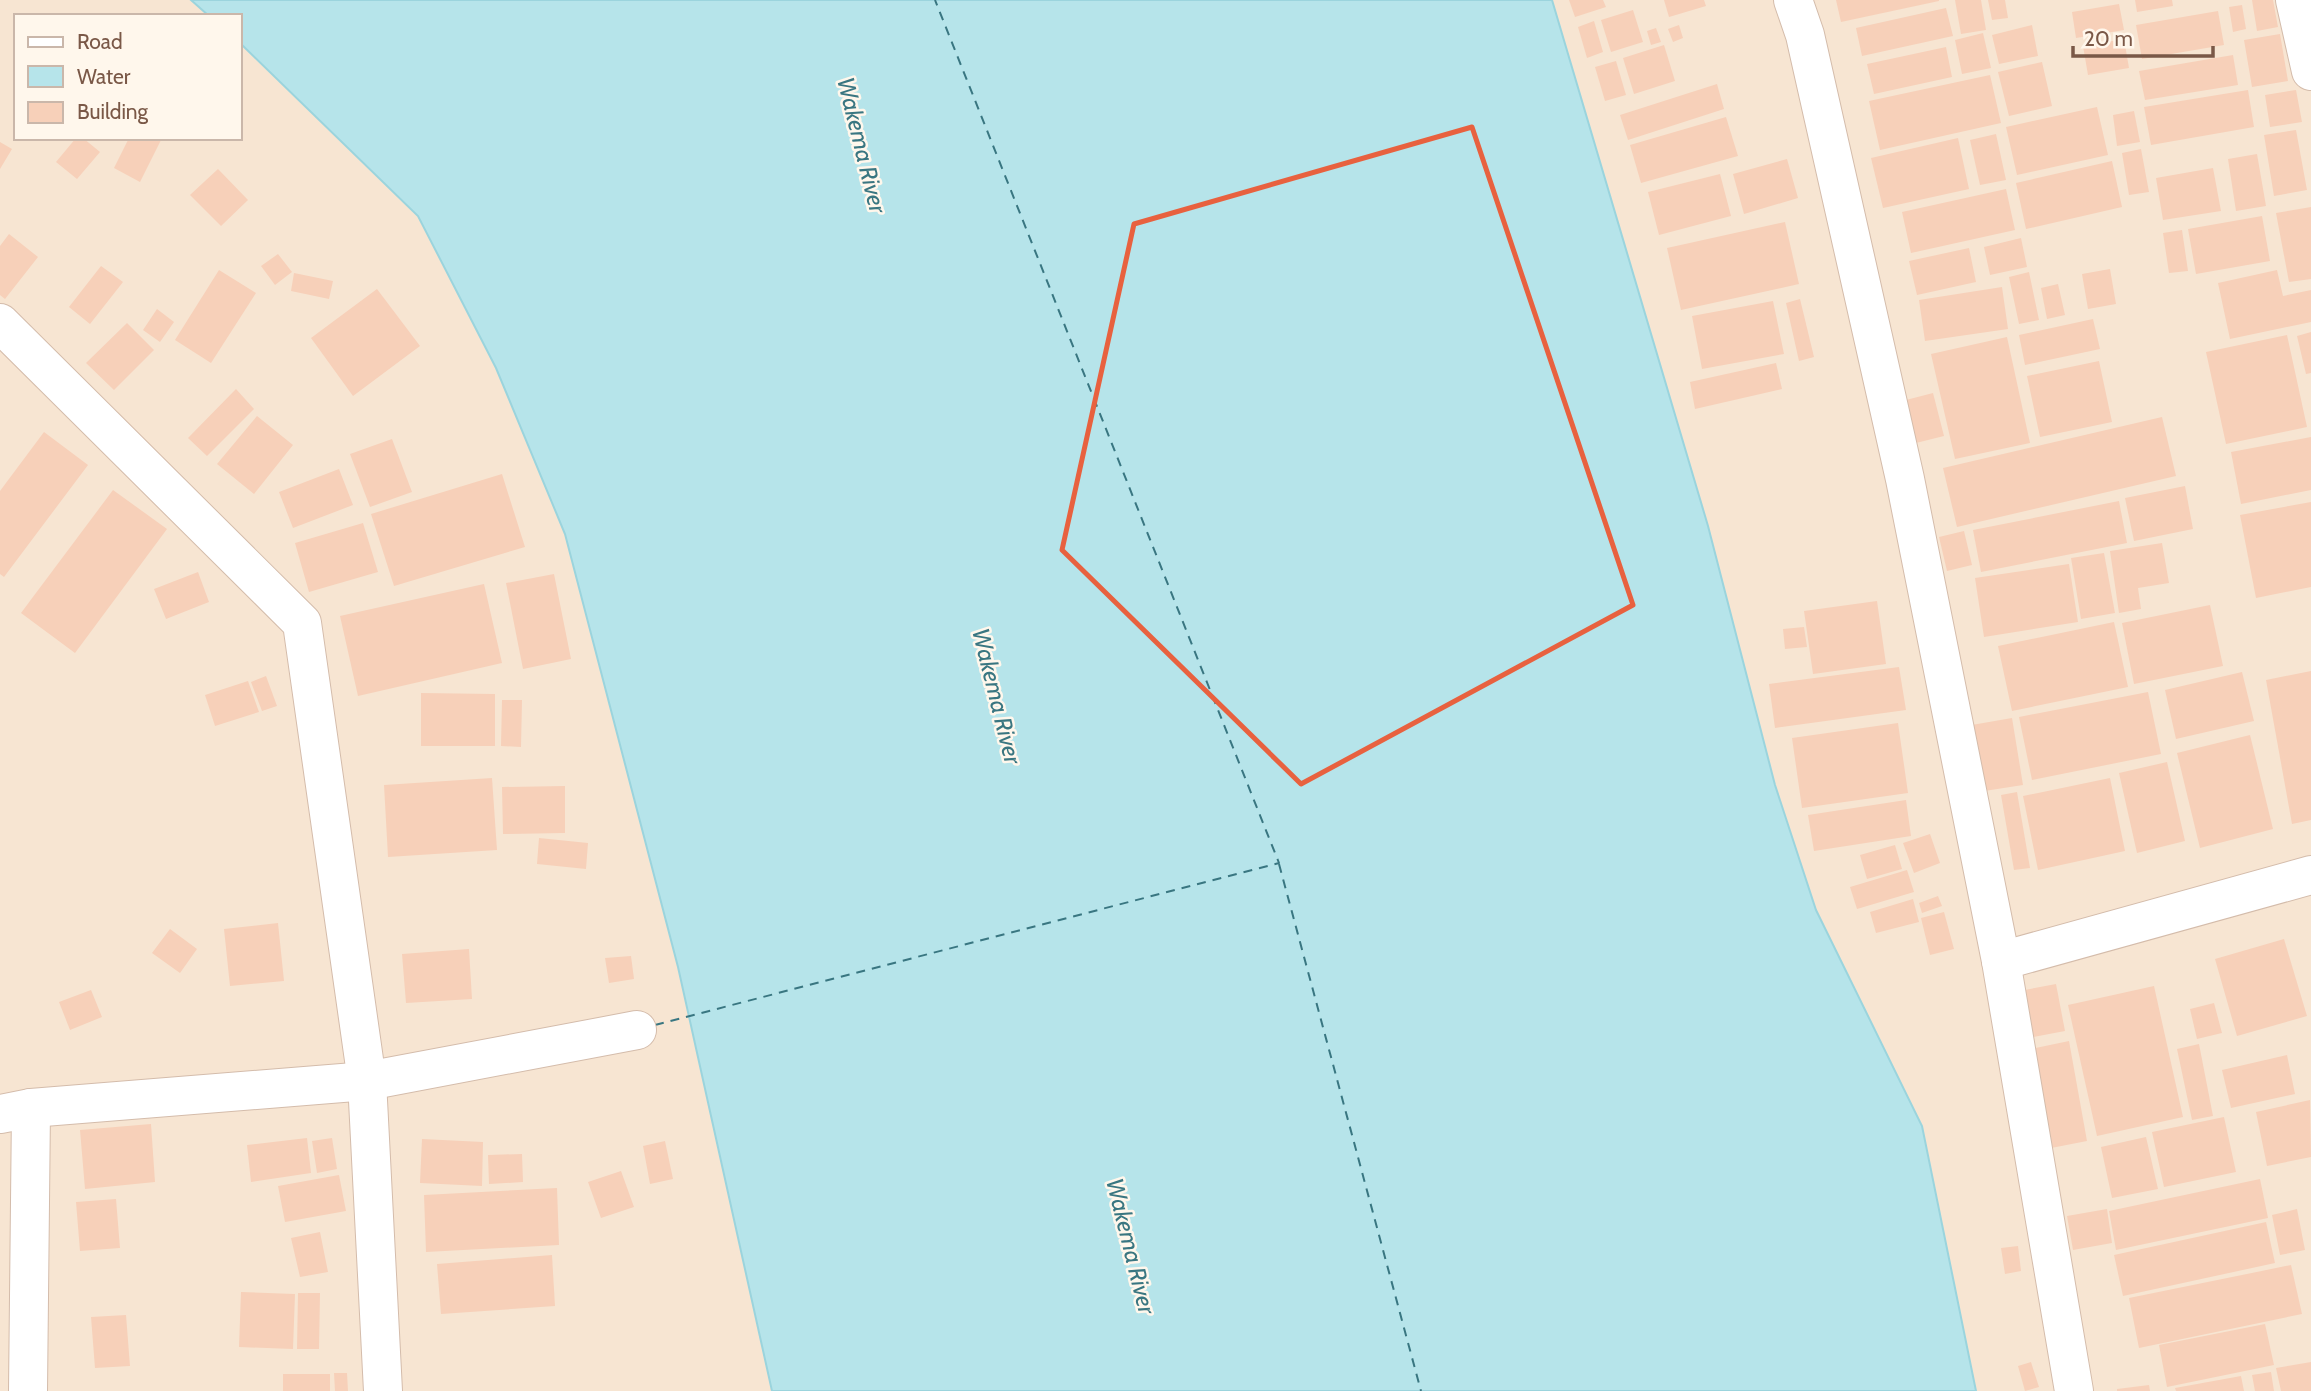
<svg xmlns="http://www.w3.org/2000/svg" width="2311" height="1391" font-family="Cabin,sans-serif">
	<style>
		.residential { fill: #f7e5d2 }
		.water { fill: #b6e4ea; stroke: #9bd4dd; stroke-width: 2 }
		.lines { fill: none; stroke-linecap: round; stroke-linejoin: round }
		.ferry { stroke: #397681; stroke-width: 2; stroke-dasharray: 9 7; stroke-linecap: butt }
		.building { fill: #f7d0b9 }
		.minor-casing { stroke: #d4bcab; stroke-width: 40 }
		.minor { stroke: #fff; stroke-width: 38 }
		.marked { fill: none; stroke: #e8613f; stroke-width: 5; stroke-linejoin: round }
		.labels { text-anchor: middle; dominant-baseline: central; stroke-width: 5; stroke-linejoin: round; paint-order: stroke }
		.water-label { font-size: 24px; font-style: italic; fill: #397681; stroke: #fff7ec }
	</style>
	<rect width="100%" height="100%" fill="#fef4e4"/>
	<g class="residential">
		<path d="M0,0H191L209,16H16V138H240V43L418,216L496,368L565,534L678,967L772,1391H0Z"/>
		<path d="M1552,0H2311V1391H1976L1922,1126L1816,910L1775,785L1708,526Z"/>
	</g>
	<path class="water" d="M191,0H1552L1708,526L1775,785L1816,910L1922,1126L1976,1391H772L678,967L565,534L496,368L418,216L240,43V16H209Z"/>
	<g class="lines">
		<g class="ferry">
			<path d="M1279,864L1421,1391"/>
			<path d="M655,1025L1279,863L935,0"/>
		</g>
	</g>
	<g class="building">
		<path d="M1569,0H1603L1606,7L1575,17Z"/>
		<path d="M1664,0H1704L1706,6L1669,17Z"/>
		<path d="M1836,0H1939V1L1841,22Z"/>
		<path d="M1955,0H1981L1986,30L1961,34Z"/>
		<path d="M1988,0H2005L2008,18L1992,20Z"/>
		<path d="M2135,0H2172L2173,6L2137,12Z"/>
		<path d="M2252,0H2273L2278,27L2257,31Z"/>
		<path d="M2119,4L2124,30L2076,38L2072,12Z"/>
		<path d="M2242,5L2246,29L2233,32L2229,7Z"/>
		<path d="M1946,8L1953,36L1862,56L1856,28Z"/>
		<path d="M1633,10L1643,42L1611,52L1601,20Z"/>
		<path d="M2218,11L2224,45L2142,59L2136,25Z"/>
		<path d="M1594,21L1603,52L1587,58L1578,27Z"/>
		<path d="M1679,25L1683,38L1673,42L1668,29Z"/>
		<path d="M2032,25L2038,56L1999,64L1992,35Z"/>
		<path d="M1656,28L1661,42L1651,45L1647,31Z"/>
		<path d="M1983,33L1991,68L1962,74L1955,40Z"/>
		<path d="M2280,34L2288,81L2252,87L2244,40Z"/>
		<path d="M2124,39L2129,68L2088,75L2083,46Z"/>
		<path d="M1664,45L1675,81L1634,94L1623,58Z"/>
		<path d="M1946,47L1952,77L1874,94L1867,64Z"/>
		<path d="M2233,55L2238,85L2145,100L2139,71Z"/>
		<path d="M1616,61L1626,95L1605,101L1595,67Z"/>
		<path d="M2042,62L2052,106L2009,116L1998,72Z"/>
		<path d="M1990,75L2001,123L1880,150L1869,101Z"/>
		<path d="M1717,84L1724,109L1628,140L1620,115Z"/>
		<path d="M2248,90L2254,127L2151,145L2144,107Z"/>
		<path d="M2296,90L2302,122L2270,127L2265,95Z"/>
		<path d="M2097,107L2108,155L2017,175L2006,127Z"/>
		<path d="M2134,111L2140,142L2117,146L2113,115Z"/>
		<path d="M1726,117L1738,156L1641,183L1630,145Z"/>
		<path d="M2296,130L2307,190L2274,196L2264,135Z"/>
		<path d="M1996,134L2006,180L1980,185L1970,140Z"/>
		<path d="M76,138H83L100,152L77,179L56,162Z"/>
		<path d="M129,138H162L140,182L114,168Z"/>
		<path d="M1958,138L1969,189L1883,208L1871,158Z"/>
		<path d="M0,142L12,149L0,169Z"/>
		<path d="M2141,149L2149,192L2129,195L2122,153Z"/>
		<path d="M2257,154L2266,206L2236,211L2228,159Z"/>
		<path d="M1787,159L1798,198L1744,214L1733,174Z"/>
		<path d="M2112,161L2122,207L2026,229L2016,183Z"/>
		<path d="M2213,168L2221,211L2163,220L2156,178Z"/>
		<path d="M218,169L248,200L221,226L190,195Z"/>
		<path d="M1720,174L1731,216L1659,235L1648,192Z"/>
		<path d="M2006,189L2015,230L1911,253L1902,212Z"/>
		<path d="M2311,207V279L2289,282L2276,213Z"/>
		<path d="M2262,216L2270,261L2196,274L2188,229Z"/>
		<path d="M1785,222L1799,284L1681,310L1667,248Z"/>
		<path d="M2182,230L2188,271L2169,273L2163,233Z"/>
		<path d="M9,234L38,257L5,299L0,295V246Z"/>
		<path d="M2021,238L2027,267L1990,275L1984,247Z"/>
		<path d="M1969,248L1976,282L1917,295L1909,261Z"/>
		<path d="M278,254L292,272L275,285L261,266Z"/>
		<path d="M101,266L123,282L90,324L69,307Z"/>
		<path d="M2110,269L2116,304L2088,309L2082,274Z"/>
		<path d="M219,270L256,293L211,363L175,340Z"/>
		<path d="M2277,270L2283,296L2311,290V322L2230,339L2218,283Z"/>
		<path d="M2029,272L2039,320L2019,324L2009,277Z"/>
		<path d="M294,273L333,281L329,299L291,291Z"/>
		<path d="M2058,284L2065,315L2047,319L2041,288Z"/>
		<path d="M2002,287L2008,329L1925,341L1919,300Z"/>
		<path d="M377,289L420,346L353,396L311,338Z"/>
		<path d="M1800,299L1814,357L1799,361L1786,303Z"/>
		<path d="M1773,301L1784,354L1702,369L1692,316Z"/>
		<path d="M157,309L174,322L160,342L143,330Z"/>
		<path d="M2093,319L2100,349L2025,365L2019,335Z"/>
		<path d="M127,323L154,350L114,390L86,363Z"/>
		<path d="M2311,332V373L2306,374L2297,336Z"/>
		<path d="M2287,335L2307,427L2226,444L2206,352Z"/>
		<path d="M2007,337L2030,443L1955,459L1931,354Z"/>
		<path d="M2099,361L2112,422L2040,437L2027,376Z"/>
		<path d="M1776,363L1782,389L1695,409L1690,382Z"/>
		<path d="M236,389L254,409L207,456L188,438Z"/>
		<path d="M1933,393L1944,436L1916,443L1906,400Z"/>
		<path d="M257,416L293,445L254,494L217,464Z"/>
		<path d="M2162,417L2176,476L1957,527L1943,468Z"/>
		<path d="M44,432L88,465L4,577L0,574V491Z"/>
		<path d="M2311,437V490L2241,504L2231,452Z"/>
		<path d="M392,439L412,492L370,507L350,454Z"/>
		<path d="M339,469L353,505L293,528L279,492Z"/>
		<path d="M502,474L525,547L394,586L371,514Z"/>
		<path d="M2185,486L2193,529L2134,541L2125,498Z"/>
		<path d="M113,490L167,529L75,653L21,613Z"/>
		<path d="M2119,501L2127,543L1981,572L1973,530Z"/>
		<path d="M2311,502V587L2256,598L2240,515Z"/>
		<path d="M363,523L378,572L309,592L295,543Z"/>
		<path d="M1964,531L1972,565L1947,571L1939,537Z"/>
		<path d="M2162,543L2169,583L2138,588L2141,609L2119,613L2110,551Z"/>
		<path d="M2104,553L2115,613L2081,619L2071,558Z"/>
		<path d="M2069,564L2078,622L1984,637L1975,578Z"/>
		<path d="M198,572L209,602L166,619L154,589Z"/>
		<path d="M554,574L571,659L523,669L506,583Z"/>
		<path d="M484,584L502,663L358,696L340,616Z"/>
		<path d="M1877,601L1886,664L1813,674L1804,611Z"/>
		<path d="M2210,605L2223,666L2134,684L2122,623Z"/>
		<path d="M2114,622L2128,687L2012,711L1998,646Z"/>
		<path d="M1804,627L1807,647L1785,649L1783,629Z"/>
		<path d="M1899,667L1906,710L1775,728L1769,684Z"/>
		<path d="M2311,671V820L2292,824L2266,680Z"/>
		<path d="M2242,672L2254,721L2176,739L2165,690Z"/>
		<path d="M266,676L277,706L262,711L251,682Z"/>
		<path d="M248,681L259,712L215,726L205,695Z"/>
		<path d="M2148,692L2161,754L2032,780L2019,717Z"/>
		<path d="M421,693L495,694V746H421Z"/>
		<path d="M502,700H522L521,747L501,746Z"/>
		<path d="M2012,718L2023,785L1978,792L1966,726Z"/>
		<path d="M1898,723L1908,793L1802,808L1792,738Z"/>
		<path d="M2250,735L2273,829L2200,848L2177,753Z"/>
		<path d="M2167,762L2185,841L2137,853L2119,773Z"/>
		<path d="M492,778L497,850L388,857L384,785Z"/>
		<path d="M2110,778L2125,851L2038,870L2023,796Z"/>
		<path d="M565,786V833L503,834L502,787Z"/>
		<path d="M2017,792L2030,868L2014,870L2001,795Z"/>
		<path d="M1906,800L1911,836L1814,851L1808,815Z"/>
		<path d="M1930,834L1940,863L1914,873L1903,843Z"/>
		<path d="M539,838L588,843L586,869L537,864Z"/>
		<path d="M1895,845L1902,869L1867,879L1860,855Z"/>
		<path d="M1907,870L1914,892L1857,909L1850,887Z"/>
		<path d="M1938,896L1942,906L1922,913L1919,903Z"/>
		<path d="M1913,899L1919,922L1876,933L1870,912Z"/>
		<path d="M1944,912L1954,949L1930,955L1921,918Z"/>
		<path d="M278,923L284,981L230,986L224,929Z"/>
		<path d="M170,929L197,949L180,973L152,953Z"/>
		<path d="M2284,939L2307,1016L2237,1036L2215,959Z"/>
		<path d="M469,949L472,999L406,1003L402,954Z"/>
		<path d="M631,956L634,979L609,983L605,958Z"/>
		<path d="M2056,984L2065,1031L2023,1039L2014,992Z"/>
		<path d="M2154,986L2183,1117L2097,1136L2068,1005Z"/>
		<path d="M91,990L102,1017L70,1030L59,1002Z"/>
		<path d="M2214,1003L2222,1033L2197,1039L2190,1009Z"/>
		<path d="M2069,1041L2087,1141L2046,1149L2026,1050Z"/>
		<path d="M2199,1044L2213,1116L2192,1120L2177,1049Z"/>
		<path d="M2287,1055L2295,1094L2231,1108L2222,1070Z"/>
		<path d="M2310,1100L2311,1157L2267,1166L2256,1112Z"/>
		<path d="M2224,1117L2236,1172L2164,1187L2152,1132Z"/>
		<path d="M151,1124L155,1182L85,1189L80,1130Z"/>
		<path d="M2146,1137L2158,1189L2112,1198L2101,1147Z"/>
		<path d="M307,1138L311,1173L251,1182L247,1145Z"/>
		<path d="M332,1138L337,1169L317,1173L312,1141Z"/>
		<path d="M422,1139L483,1142L482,1186L420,1183Z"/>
		<path d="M665,1141L673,1179L650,1184L643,1146Z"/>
		<path d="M522,1154L523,1182L489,1184L488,1155Z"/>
		<path d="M621,1171L634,1207L601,1218L588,1182Z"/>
		<path d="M339,1175L346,1211L285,1222L278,1186Z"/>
		<path d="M2260,1179L2268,1218L2116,1250L2109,1211Z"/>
		<path d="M557,1188L559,1245L426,1252L424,1195Z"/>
		<path d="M116,1199L120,1248L80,1251L76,1202Z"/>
		<path d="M2107,1209L2112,1243L2073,1250L2067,1216Z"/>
		<path d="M2297,1209L2305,1250L2280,1255L2272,1215Z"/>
		<path d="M2266,1222L2275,1263L2123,1296L2114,1255Z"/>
		<path d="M320,1232L328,1272L300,1277L291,1238Z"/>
		<path d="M2018,1246L2021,1271L2005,1274L2001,1248Z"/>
		<path d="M552,1255L555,1306L441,1314L437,1264Z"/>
		<path d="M2291,1265L2302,1314L2139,1348L2129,1298Z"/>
		<path d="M241,1292L295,1294L293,1349L239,1347Z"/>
		<path d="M298,1293H320L319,1349H297Z"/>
		<path d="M126,1315L130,1366L95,1368L91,1317Z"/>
		<path d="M2265,1324L2274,1365L2167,1387L2159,1345Z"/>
		<path d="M2031,1362L2039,1387L2025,1391L2018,1366Z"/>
		<path d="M2311,1362V1391H2281L2276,1368Z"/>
		<path d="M2271,1372L2274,1391H2255L2252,1375Z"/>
		<path d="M334,1373H347L348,1391H335Z"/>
		<rect x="283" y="1374" width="47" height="17"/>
		<path d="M2241,1376L2244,1391H2176L2175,1388Z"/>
		<path d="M2149,1385L2150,1391H2117V1389Z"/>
	</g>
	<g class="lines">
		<defs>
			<g id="minor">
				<path d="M1793,0L1805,35L1905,479L2001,961L2074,1391"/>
				<path d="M2295,0L2311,71"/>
				<path d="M0,323L302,623L367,1081L383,1391"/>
				<path d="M2001,961L2311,875"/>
				<path d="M0,1114L31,1108L367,1081L637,1030"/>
				<path d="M28,1391L31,1108"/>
			</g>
		</defs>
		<use href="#minor" class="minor-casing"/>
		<use href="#minor" class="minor"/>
	</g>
	<path class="marked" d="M1472,127L1633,605L1301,784L1062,550L1134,224Z"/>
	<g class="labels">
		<g class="water-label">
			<text transform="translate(862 145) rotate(76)">Wakema River</text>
			<text transform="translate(997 696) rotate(76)">Wakema River</text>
			<text transform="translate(1131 1246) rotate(76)">Wakema River</text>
		</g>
	</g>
	<rect x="14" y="14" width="228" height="126" fill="#fff7ec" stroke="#cab7aa" stroke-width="2"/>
	<rect x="28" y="37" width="35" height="10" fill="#ffffff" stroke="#cab7aa" stroke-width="2"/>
	<text x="77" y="49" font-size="21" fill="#7a5847">Road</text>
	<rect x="28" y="66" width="35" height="21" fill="#b6e4ea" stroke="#cab7aa" stroke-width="2"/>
	<text x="77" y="84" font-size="21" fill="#7a5847">Water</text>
	<rect x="28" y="102" width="35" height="21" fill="#f7d0b9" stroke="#cab7aa" stroke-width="2"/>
	<text x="77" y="119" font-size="21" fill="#7a5847">Building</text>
	<path d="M2073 46v10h140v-10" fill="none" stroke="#7a5847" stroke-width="3.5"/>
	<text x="2084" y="46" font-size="21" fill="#7a5847" stroke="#fff7ec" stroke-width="5" paint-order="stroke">20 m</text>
</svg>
